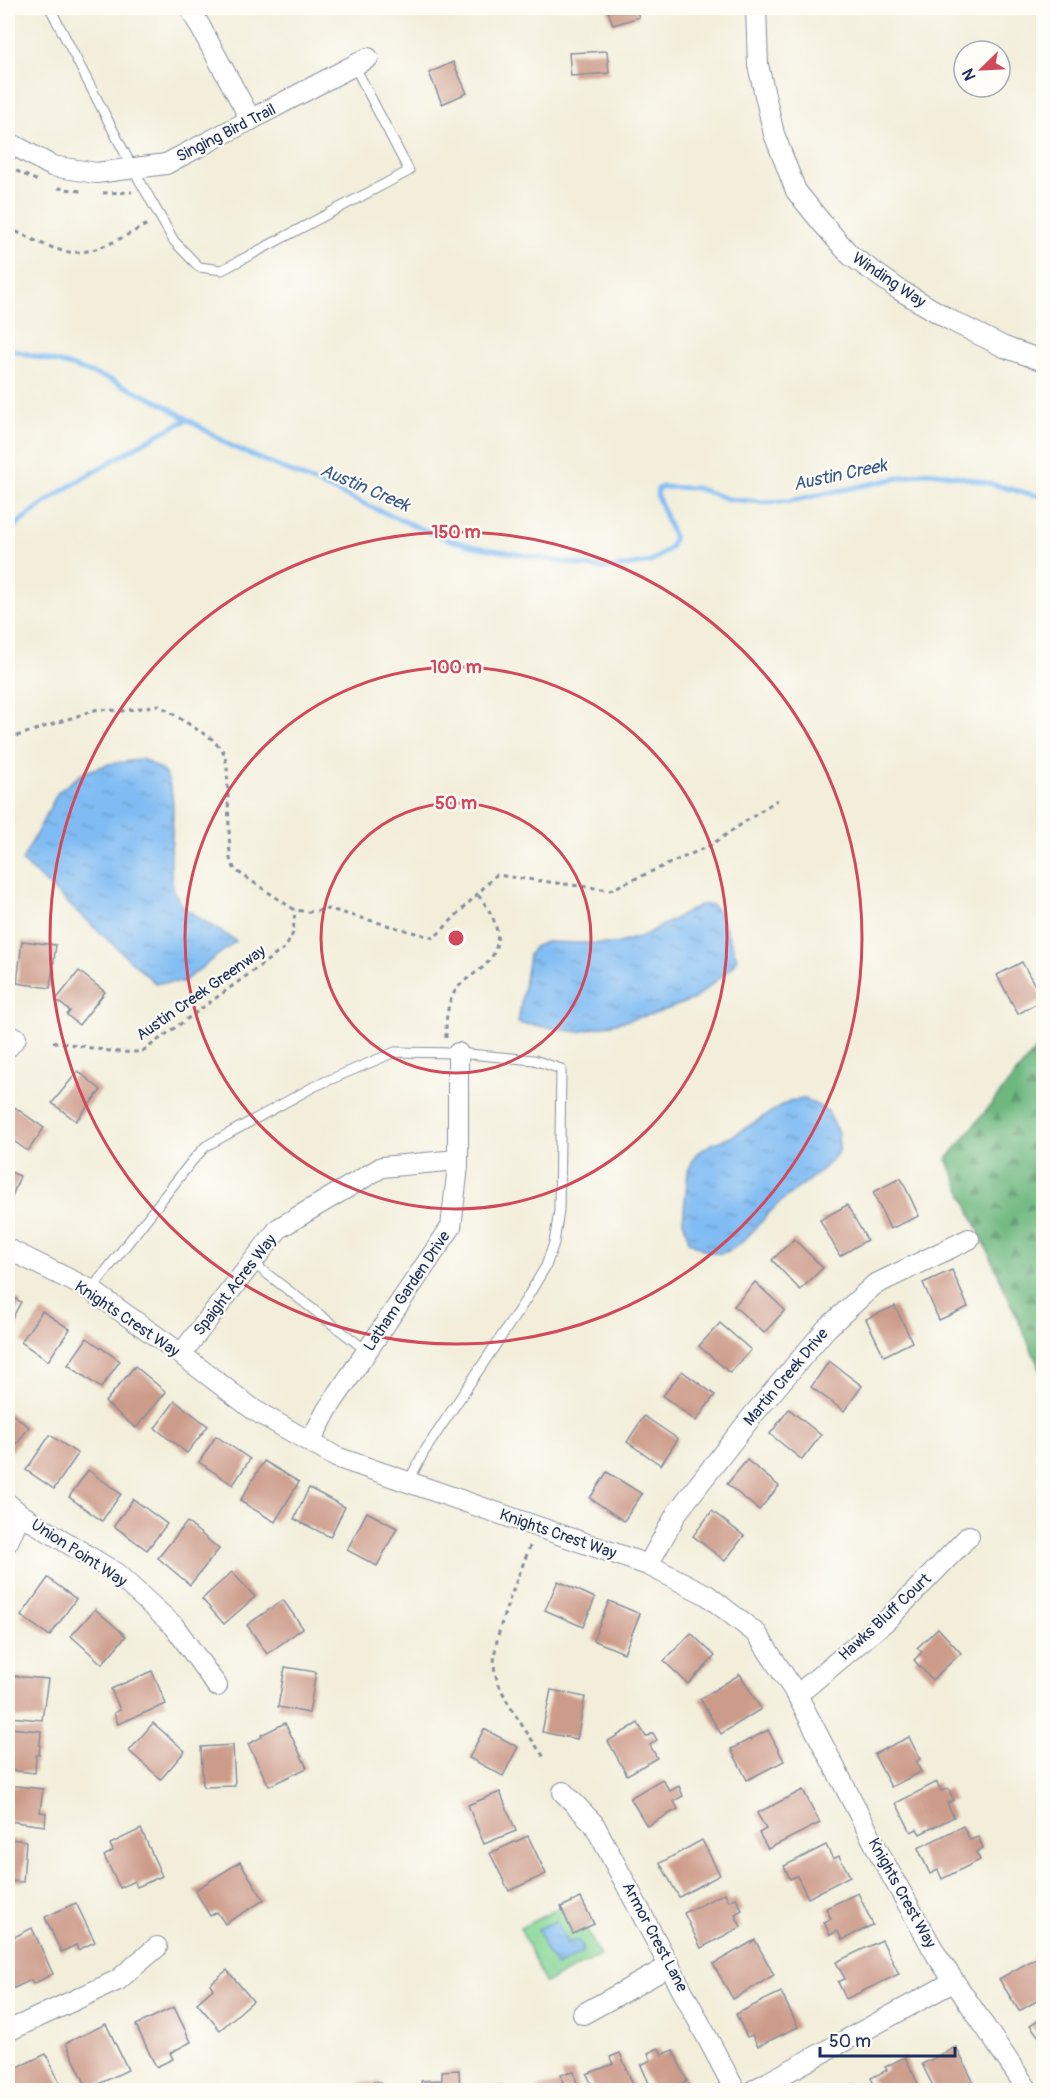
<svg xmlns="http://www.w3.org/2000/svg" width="1051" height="2098" font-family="Pangolin,sans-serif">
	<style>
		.forest { fill: url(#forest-firs); stroke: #44746e; stroke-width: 1.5 }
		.pitch { fill: #89d796; stroke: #52837a; stroke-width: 1.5 }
		.water { fill: url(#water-ripples); stroke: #4e76a8; stroke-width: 1.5 }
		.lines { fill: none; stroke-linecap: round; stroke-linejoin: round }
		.stream { stroke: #80bcf3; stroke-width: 5 }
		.building { fill: #cd9b8a }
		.service-casing { stroke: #868e9c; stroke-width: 11 }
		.minor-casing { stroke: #868e9c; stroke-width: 22 }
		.path { stroke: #868e9c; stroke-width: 3; stroke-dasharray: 4.5 4.5; stroke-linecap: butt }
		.service { stroke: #fff; stroke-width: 9 }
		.minor { stroke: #fff; stroke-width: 20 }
		.ring { fill: none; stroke: #d1495b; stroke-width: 3 }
		.labels { text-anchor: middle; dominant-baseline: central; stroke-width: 4.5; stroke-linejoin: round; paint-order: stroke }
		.street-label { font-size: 16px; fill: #1b2f5e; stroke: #fdfcf7 }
		.water-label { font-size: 18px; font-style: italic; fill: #39598b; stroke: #fdfcf7 }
		.centre { fill: #d1495b; stroke: #fdfcf7; stroke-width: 3 }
		.ring-label { font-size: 18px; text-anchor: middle; font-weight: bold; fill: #d1495b; stroke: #fdfcf7; stroke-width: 4.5; stroke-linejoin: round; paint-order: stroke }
	</style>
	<defs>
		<pattern id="forest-firs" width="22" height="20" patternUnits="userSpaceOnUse" patternTransform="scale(1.5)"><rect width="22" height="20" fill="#6eb87f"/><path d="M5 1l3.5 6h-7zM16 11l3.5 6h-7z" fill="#5a966b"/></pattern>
		<pattern id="water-ripples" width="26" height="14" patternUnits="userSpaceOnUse" patternTransform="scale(1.5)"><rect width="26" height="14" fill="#80bcf3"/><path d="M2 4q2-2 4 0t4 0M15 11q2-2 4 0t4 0" fill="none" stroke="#6899c8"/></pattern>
	</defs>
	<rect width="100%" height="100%" fill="#fdfcf7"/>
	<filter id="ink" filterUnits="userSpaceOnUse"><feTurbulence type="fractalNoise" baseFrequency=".0167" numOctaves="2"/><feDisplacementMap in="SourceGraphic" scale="12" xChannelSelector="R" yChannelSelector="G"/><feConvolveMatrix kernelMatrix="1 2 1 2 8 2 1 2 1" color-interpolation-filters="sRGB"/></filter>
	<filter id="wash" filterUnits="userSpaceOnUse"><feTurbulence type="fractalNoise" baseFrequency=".008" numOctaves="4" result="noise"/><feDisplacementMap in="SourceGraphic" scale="24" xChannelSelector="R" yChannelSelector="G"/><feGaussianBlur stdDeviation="1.35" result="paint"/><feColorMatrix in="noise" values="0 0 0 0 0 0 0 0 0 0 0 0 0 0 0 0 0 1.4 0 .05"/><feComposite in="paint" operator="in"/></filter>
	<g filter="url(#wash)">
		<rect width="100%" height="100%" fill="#f2eeda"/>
		<path class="forest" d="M1043,1040V1376L947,1159Z"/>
		<path class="pitch" d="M561,1907L573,1933L586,1928L600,1956L545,1983L520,1928Z"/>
		<g class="water">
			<path d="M142,759C149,763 161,768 165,774C186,807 156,874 182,905C189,914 224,933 236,941L183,982L155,983L22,861L58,792L83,773L109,764Z"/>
			<path d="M700,905H712L719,912L737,958L731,968L694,999L657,1013L579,1032L518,1023L529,955L535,946L546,942L616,944L645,935Z"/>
			<path d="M805,1099L828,1111L838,1133L839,1151C820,1176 798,1186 776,1206C760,1221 748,1241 728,1251C715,1258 700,1248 689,1241L683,1221L688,1171L696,1154L712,1144L733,1136L789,1101Z"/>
			<path d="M556,1921L567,1943C576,1940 584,1940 582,1952L556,1966C553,1958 548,1956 545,1949C542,1942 542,1937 538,1929Z"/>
		</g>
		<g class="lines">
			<g class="stream">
				<path d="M8,349L68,365L111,380L161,403L231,446L443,538L472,546L605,569L651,562L670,548L674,538L657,495L658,489L662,487L696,488L728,499L762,502L790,501L927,472C965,475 1006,489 1044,497"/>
				<path d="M8,532C36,507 69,486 102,467C130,450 157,434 187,420"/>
			</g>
		</g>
		<g id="blocks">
			<g class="building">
				<path d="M607,8H636L639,17L613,25Z"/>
				<path d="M607,51L609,73L571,76L569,53Z"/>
				<path d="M453,62L467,93L442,104L429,73Z"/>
				<path d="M22,941L56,945L50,988L17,983Z"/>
				<path d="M1022,962L1043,1000L1018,1014L997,975Z"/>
				<path d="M79,971L105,992L79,1025L67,1015L70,1011L56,1000Z"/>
				<path d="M78,1071L101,1090L76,1121L52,1103Z"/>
				<path d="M13,1106L44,1128L28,1151L8,1137V1114Z"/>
				<path d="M8,1171L20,1176L8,1207Z"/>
				<path d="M901,1178L919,1216L890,1229L873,1192Z"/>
				<path d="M847,1205L867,1240L840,1256L820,1220Z"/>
				<path d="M794,1239L823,1268L800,1290L772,1260Z"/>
				<path d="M952,1270L968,1307L939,1320L923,1283Z"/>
				<path d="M755,1282L785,1310L764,1333L734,1306Z"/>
				<path d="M8,1294L21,1302L8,1326Z"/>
				<path d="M895,1306L912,1342L884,1356L866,1319Z"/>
				<path d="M42,1311L70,1329L48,1361L21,1342Z"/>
				<path d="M720,1323L751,1350L730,1373L699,1346Z"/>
				<path d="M87,1338L120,1361L101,1388L68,1365Z"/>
				<path d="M829,1361L862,1386L844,1411L811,1387Z"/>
				<path d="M135,1366L166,1392L136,1428L105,1402Z"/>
				<path d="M682,1371L715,1395L696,1421L663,1396Z"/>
				<path d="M175,1401L208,1426L187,1453L155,1428Z"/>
				<path d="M789,1409L821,1435L802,1460L770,1434Z"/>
				<path d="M8,1411L29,1427L8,1457Z"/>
				<path d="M644,1416L678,1439L661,1465L627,1442Z"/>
				<path d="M50,1435L78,1454L54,1489L26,1470Z"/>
				<path d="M216,1436L250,1459L233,1485L199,1462Z"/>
				<path d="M747,1460L779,1486L759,1510L727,1484Z"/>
				<path d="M264,1461L299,1482L275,1522L240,1501Z"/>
				<path d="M88,1470L121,1494L102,1521L69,1497Z"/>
				<path d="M607,1472L642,1494L624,1521L590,1498Z"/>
				<path d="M309,1488L345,1507L330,1537L294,1519Z"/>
				<path d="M133,1499L167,1524L147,1550L114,1526Z"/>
				<path d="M712,1511L744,1536L725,1561L693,1536Z"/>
				<path d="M367,1512L397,1528L377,1566L347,1550Z"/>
				<path d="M187,1522L219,1549L190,1585L158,1558Z"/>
				<path d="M232,1572L255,1597L224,1624L202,1599Z"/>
				<path d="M48,1578L76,1599L50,1636L21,1616Z"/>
				<path d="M558,1581L595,1598L583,1627L545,1610Z"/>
				<path d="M283,1600L303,1628L267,1654L247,1625Z"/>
				<path d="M609,1601L640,1614L624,1653L593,1640Z"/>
				<path d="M95,1609L126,1636L102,1664L71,1636Z"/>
				<path d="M938,1628L961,1653L932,1680L914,1660L922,1652L917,1648Z"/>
				<path d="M691,1633L715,1656L688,1684L664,1661Z"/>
				<path d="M285,1667L316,1672L309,1713L278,1707Z"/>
				<path d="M152,1671L166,1704L118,1724L114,1713L120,1710L111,1689Z"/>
				<path d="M740,1674L761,1709L721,1734L700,1699Z"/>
				<path d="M12,1676L48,1679L42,1720L9,1717Z"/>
				<path d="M551,1690L585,1697L577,1739L542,1732Z"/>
				<path d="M153,1723L185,1751L161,1779L129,1751Z"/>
				<path d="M285,1723L307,1768L269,1786L248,1744L262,1737L261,1735Z"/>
				<path d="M638,1723L646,1737L653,1733L657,1740L650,1745L657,1758L627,1775L608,1741Z"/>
				<path d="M8,1728L41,1731L39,1755H36L35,1773L8,1770Z"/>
				<path d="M484,1729L518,1747L503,1776L469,1758Z"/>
				<path d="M768,1730L784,1761L747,1780L731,1749Z"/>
				<path d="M909,1737L920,1759L916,1762L921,1772L891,1787L874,1754Z"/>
				<path d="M233,1745L235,1786L203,1787L201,1747Z"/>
				<path d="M662,1779L670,1791L679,1786L683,1796L674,1801L678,1809L647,1826L630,1798Z"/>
				<path d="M937,1782L941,1791L948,1788L954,1800L947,1803L954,1817L920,1834L917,1829L911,1832L896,1803Z"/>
				<path d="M8,1785L43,1789L40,1812L46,1813L45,1826L8,1821Z"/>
				<path d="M803,1790L820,1823L768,1849L759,1833L766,1829L757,1813Z"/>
				<path d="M500,1792L516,1831L484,1844L468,1805Z"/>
				<path d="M963,1826L970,1840L978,1837L983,1848L976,1852L980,1860L942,1879L938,1870L930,1874L918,1848Z"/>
				<path d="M141,1829L162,1876L137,1887L134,1881L120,1888L104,1856L113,1851L110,1844Z"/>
				<path d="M528,1836L546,1874L509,1891L490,1853Z"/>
				<path d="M8,1839L26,1841L23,1882L8,1881Z"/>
				<path d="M702,1840L720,1875L679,1897L660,1863Z"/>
				<path d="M826,1845L833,1859L839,1856L850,1876L808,1898L797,1876L790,1879L784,1866Z"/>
				<path d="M240,1862L264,1900L225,1924L217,1912L210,1916L195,1890Z"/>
				<path d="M725,1893L729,1901L736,1898L742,1910L735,1914L741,1927L701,1948L684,1913Z"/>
				<path d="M858,1893L873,1925L842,1940L838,1931L830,1935L824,1922L831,1919L826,1908Z"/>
				<path d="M581,1898L594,1924L573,1934L561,1907Z"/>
				<path d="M76,1903L95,1942L78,1950L76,1945L61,1952L45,1917Z"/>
				<path d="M32,1928L53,1974L33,1984L31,1980L12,1989L8,1979V1940Z"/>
				<path d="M755,1940L774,1975L733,1999L713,1964Z"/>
				<path d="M882,1940L899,1974L846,1999L838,1982L845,1979L836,1962Z"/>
				<path d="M1038,1957L1044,1967V1997L1019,2011L999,1979Z"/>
				<path d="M227,1970L253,2001L220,2030L197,2003L213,1989L210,1984Z"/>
				<path d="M781,1992L798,2027L758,2046L752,2035L747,2037L736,2014Z"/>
				<path d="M174,2007L191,2042L170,2053L173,2059L156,2067L136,2025Z"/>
				<path d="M1044,2016V2034L1039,2037L1030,2025Z"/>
				<path d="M106,2024L128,2070L88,2089L66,2043Z"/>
				<path d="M956,2047L975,2085L965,2090H935L922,2064Z"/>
				<path d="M659,2048L662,2055L673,2050L687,2081L667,2090H652L641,2065L651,2060L648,2053Z"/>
				<path d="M620,2053L635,2090H594L587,2074L613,2064L610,2057Z"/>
				<path d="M46,2054L63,2090H18L9,2071Z"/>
				<path d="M905,2057L921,2090H877L871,2078L887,2070L885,2067Z"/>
				<path d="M459,2070L460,2090H422L421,2081L442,2080V2071Z"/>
				<path d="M574,2071L578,2090H537L536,2088L563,2082L561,2074Z"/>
				<path d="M381,2082V2087L399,2086V2090H360L359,2083Z"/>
				<path d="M854,2084L857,2090H841Z"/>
				<path d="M505,2086V2090H492L491,2087Z"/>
			</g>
		</g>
	</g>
	<g filter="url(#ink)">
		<use href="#blocks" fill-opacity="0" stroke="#868e9c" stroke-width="1.5"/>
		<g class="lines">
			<defs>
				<g id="service">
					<path d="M50,8L133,169L174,241L199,267L222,270L409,171L355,67"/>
					<path d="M253,1263L367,1351"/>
					<path d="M91,1290L192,1161L206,1146L315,1086L395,1052L458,1053L534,1060L561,1069L559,1211L554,1243L546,1266L525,1301L424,1452L408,1482"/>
				</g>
				<g id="minor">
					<path d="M190,8L251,120"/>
					<path d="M756,8L758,65L774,134L796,191L822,223L850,255L898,289L952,321L1004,347L1044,361"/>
					<path d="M8,142L52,166L96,173L166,164L368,58"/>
					<path d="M8,1047L16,1038"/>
					<path d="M8,1249L91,1290L170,1346L254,1410L336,1457L648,1565L707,1595L757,1634L797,1695L884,1862L937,1956L1028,2090"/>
					<path d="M181,1354L279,1228L382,1167L457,1160"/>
					<path d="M310,1442L327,1410L451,1227L458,1166V1053"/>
					<path d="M8,1504L20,1514L116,1573L174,1626L217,1686"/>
					<path d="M8,1542L20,1514"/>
					<path d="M648,1565L678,1511L753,1415L826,1329L874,1285L969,1239"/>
					<path d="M797,1695L888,1619L969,1536"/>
					<path d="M563,1792L594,1824L735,2090"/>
					<path d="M583,2014L670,1966"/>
					<path d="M8,2031L118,1980L157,1947"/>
					<path d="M754,2090L953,1982"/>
				</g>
			</defs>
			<use href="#service" class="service-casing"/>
			<use href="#minor" class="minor-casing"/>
			<g class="path">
				<path d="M8,167L38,181"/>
				<path d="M58,188L81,191"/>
				<path d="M103,193L132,192"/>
				<path d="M8,228C26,236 44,246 63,251C93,258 125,235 150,223"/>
				<path d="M8,739L98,709L122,711L159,705L212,739L223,751L227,765L230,859L235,870L295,910L309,912L329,909L434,938L496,875L610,890L711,845L777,800"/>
				<path d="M446,1038C446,1021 446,1008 454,993C461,981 472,976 482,968C509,945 496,916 477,894"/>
				<path d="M53,1042C82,1044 114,1056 143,1051L286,947L293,933L295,910"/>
				<path d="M530,1546C519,1577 489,1641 495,1672C501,1699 530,1736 545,1759"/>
			</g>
			<use href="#service" class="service"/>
			<use href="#minor" class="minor"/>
		</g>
	</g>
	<g class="ring">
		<circle cx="456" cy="938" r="135"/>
		<circle cx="456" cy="938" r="271"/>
		<circle cx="456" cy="938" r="406"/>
	</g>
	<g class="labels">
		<g class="street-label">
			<text transform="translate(226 133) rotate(-27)">Singing Bird Trail</text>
			<text transform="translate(889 280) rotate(34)">Winding Way</text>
			<text transform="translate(201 993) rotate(-35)">Austin Creek Greenway</text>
			<text transform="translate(235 1285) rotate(-52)">Spaight Acres Way</text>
			<text transform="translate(407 1291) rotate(-56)">Latham Garden Drive</text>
			<text transform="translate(127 1319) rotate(34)">Knights Crest Way</text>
			<text transform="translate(786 1377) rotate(-50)">Martin Creek Drive</text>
			<text transform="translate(558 1534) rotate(19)">Knights Crest Way</text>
			<text transform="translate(79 1553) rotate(33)">Union Point Way</text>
			<text transform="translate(885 1617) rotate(-43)">Hawks Bluff Court</text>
			<text transform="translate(902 1893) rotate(61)">Knights Crest Way</text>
			<text transform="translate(655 1937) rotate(62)">Armor Crest Lane</text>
		</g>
		<g class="water-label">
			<text transform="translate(840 475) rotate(-12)">Austin Creek</text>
			<text transform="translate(365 488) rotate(23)">Austin Creek</text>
		</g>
	</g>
	<circle cx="456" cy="938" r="9" class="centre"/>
	<g class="ring-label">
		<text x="456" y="538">150 m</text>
		<text x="456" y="673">100 m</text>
		<text x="456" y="809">50 m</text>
	</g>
	<rect width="1051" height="2098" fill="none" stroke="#fdfcf7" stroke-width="30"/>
	<g transform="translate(982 69) rotate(246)"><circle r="28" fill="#fdfcf7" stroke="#a3aaba" stroke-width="1.5"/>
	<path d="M0-4.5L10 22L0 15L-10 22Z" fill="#d1495b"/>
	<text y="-9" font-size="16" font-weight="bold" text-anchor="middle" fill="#1b2f5e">N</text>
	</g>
	<path d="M820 2047v9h135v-9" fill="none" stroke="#1b2f5e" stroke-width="3"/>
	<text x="829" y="2047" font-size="18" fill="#1b2f5e" stroke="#fdfcf7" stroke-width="4.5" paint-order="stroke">50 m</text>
</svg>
